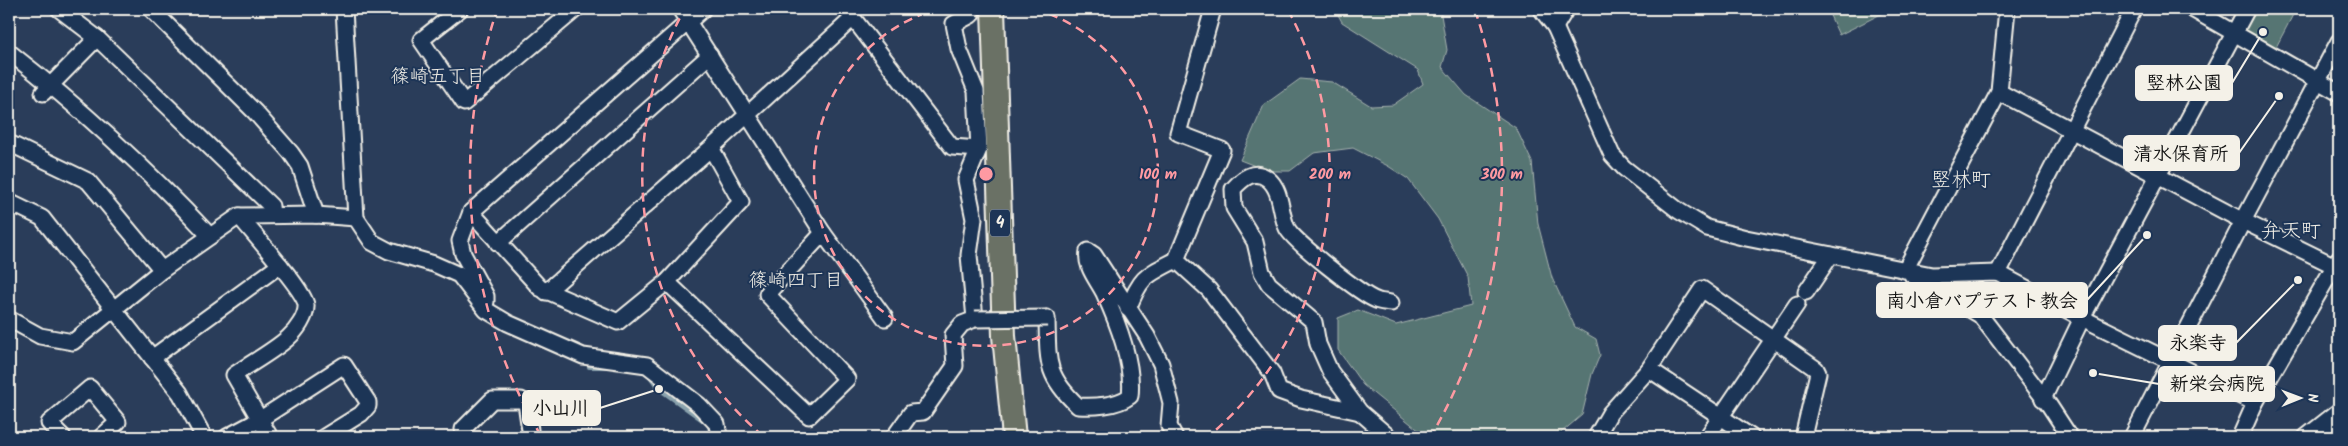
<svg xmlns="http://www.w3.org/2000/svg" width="2348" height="446" font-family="Kalam,'Klee One',sans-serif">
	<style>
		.built { fill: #3a475e }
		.green { fill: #577573; stroke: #a6b3ae }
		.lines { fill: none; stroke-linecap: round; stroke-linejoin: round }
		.stream { stroke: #89a2ad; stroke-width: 4 }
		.minor-casing { stroke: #f4f1e8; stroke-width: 19 }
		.highway-casing { stroke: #f4f1e8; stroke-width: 26 }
		.minor { stroke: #1d3557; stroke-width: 15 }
		.highway { stroke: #6b7165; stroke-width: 22 }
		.minor-bridge-casing { stroke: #f4f1e8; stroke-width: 19; stroke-linecap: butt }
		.minor-bridge { stroke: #1d3557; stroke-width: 15 }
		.ring { fill: none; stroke: #ff9aa2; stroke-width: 2.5; stroke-dasharray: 9 6 }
		.labels { text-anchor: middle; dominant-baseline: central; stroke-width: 4; stroke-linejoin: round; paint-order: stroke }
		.shield { fill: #1d3557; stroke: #b4b9bc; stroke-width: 1 }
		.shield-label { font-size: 16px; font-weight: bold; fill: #f4f1e8 }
		.neighbourhood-label { font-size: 19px; fill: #f4f1e8; stroke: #1d3557 }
		.quarter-label { font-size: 20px; fill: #f4f1e8; stroke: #1d3557 }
		.centre { fill: #ff9aa2; stroke: #1d3557; stroke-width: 2.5 }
		.ring-label { font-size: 15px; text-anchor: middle; font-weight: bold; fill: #ff9aa2; stroke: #1d3557; stroke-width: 4; stroke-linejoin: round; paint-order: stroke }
		.leader { fill: none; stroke: #f4f1e8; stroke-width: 2 }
		.callout-dot { fill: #f4f1e8; stroke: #1d3557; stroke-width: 2 }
		.callout { fill: #f4f1e8; stroke: #f4f1e8; stroke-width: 2 }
		.callout-label { font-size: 19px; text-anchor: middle; font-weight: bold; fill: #111 }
	</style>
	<rect width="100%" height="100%" fill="#2a3d5a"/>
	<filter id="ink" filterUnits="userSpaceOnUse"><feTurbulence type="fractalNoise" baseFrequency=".02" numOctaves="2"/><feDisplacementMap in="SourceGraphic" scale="10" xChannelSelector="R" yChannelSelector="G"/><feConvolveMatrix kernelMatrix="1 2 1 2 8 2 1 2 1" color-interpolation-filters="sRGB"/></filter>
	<g filter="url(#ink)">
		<path class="built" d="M1874,429L1926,431L1948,437H1854Z"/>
		<g class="green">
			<path d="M1335,9H1440L1447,50L1442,67L1466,95L1516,128L1532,162L1538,224L1552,278L1575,327L1596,339L1600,355L1592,374L1582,415L1556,437H1427L1363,385L1338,350V318L1358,310L1396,325L1471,306L1468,277L1438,219L1408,179L1388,166L1353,148L1314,153L1290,171H1268L1240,160L1264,105L1300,79L1332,82L1371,106L1393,105L1423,84L1418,70L1342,22Z"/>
			<path d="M1827,9H1877L1883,13L1839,35Z"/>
			<path d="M2252,9H2296L2274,51L2241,29Z"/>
		</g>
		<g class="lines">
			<g class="stream">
				<path d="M589,367H612"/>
				<path d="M649,375L659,389L708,424L712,437"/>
			</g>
			<defs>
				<g id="minor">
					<path d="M59,9L97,38L271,206L272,215"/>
					<path d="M151,9L255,112L291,153L300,166L316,215"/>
					<path d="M344,9L356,218L372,242L389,251L434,264L459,275L486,310L508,323L583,356L647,365L699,405L717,424L719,437"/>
					<path d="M460,9L421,40L464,103L576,9"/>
					<path d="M680,9L823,233L885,318"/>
					<path d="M846,9L952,147L979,149"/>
					<path d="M1541,9L1555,27L1612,155L1624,168L1679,211L1707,228L1746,238L1932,275L1998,273L2082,318L2255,403"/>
					<path d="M2192,9L2339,93"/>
					<path d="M1555,27L1566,9"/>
					<path d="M9,52C81,108 147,169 210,236"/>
					<path d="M1999,92L2243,221L2339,268"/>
					<path d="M43,93L97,38"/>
					<path d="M9,143L88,181L162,270"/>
					<path d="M9,202L42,218L180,393L204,437"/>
					<path d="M471,212L540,288L618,322L667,282L741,202L711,148"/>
					<path d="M239,216C250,230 305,291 306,305C307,316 296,331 288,338C272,352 251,363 234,375L270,437"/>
					<path d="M498,243L710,55"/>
					<path d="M1176,260L1209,290L1272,373L1279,391L1301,399L1360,412"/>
					<path d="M1905,270L1999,92L2007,9"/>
					<path d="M1998,273L2134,9"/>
					<path d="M1912,275L1980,315L2049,405L2070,437"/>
					<path d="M667,282L809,416L847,379L767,294L823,233"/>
					<path d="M546,292L711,148L853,18"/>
					<path d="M1806,292L1831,255"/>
					<path d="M486,302V296L463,254L460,241L471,212L703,9"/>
					<path d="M1128,309C1141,276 1145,276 1176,260L1222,150L1178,133L1213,9"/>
					<path d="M1047,318C1048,361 1045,375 1078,406C1093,407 1117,406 1130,396C1134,363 1118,323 1104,293C1097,279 1085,267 1088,251L1094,255L1147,336L1161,364L1171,403L1169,426L1175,437"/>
					<path d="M9,319L40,336L73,342L162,270L239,216L316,215L356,218"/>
					<path d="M152,358L280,265"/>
					<path d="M1649,369L1751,437"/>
					<path d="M2043,399L2082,318L2247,9"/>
					<path d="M63,437L49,423L90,388L118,422L101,437"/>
					<path d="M227,437L259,420L344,365L368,402V406L361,414L324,437"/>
					<path d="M464,437L463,429L492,400H521L526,403L530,430"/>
					<path d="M894,437L911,413L923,412L955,366L953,335L962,324L975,319L969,255L974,219L966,180L979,149L976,91L959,49L954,24L971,15"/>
					<path d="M1389,437L1360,412L1330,371L1318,344L1314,322L1269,284L1262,272L1255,242L1234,208L1233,189C1242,179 1254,168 1268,179C1282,190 1280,214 1287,228C1293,241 1362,295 1376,300C1380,302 1386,302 1391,303"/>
					<path d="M1596,437L1610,413L1649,369L1702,289L1816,369L1818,373L1803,437"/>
					<path d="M1707,437L1797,304"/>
					<path d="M2132,437L2243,221L2339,41"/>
					<path d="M2240,437L2255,403L2339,258"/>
					<path d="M2306,437L2339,411"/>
					<path d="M2322,437L2339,429"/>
				</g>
				<path id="highway" d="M993,9L1004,336L1014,437"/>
			</defs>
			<use href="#minor" class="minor-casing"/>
			<use href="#highway" class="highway-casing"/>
			<use href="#minor" class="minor"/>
			<use href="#highway" class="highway"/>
			<defs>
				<path id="minor-bridge" d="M975,319L1047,318"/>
			</defs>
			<use href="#minor-bridge" class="minor-bridge-casing"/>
			<use href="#minor-bridge" class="minor-bridge"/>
		</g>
	</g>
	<g class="ring">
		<path d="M1035 9A172 172 0 1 1 937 9"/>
		<path d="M763 436A344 344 0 0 1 684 10M1288 10A344 344 0 0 1 1209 436"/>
		<path d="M541 436A516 516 0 0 1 497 10M1475 10A516 516 0 0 1 1431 436"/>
	</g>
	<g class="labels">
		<rect class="shield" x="990" y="209.5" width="20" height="27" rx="4"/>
		<g class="shield-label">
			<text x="1000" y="223">4</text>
		</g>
		<g class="neighbourhood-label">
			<text x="438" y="77">篠崎五丁目</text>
			<text x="796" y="281">篠崎四丁目</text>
		</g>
		<g class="quarter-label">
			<text x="1961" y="181">竪林町</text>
			<text x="2291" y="232">弁天町</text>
		</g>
	</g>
	<circle cx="986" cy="174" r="8" class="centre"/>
	<g class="ring-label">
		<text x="1158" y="179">100 m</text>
		<text x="1330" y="179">200 m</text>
		<text x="1502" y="179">300 m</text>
	</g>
	<path class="leader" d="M2263 32L2232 83M2279 96L2239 153M2147 235L2087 300M2298 280L2236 343M2093 373L2159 384M659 389L600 408"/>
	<g class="callout-dot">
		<circle cx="2263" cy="32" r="5"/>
		<circle cx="2279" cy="96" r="5"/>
		<circle cx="2147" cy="235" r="5"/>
		<circle cx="2298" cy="280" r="5"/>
		<circle cx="2093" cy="373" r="5"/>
		<circle cx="659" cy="389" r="5"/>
	</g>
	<g class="callout">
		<rect x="2136" y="66" width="96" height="34" rx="5"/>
		<rect x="2124" y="136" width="115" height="34" rx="5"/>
		<rect x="1877" y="283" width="210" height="34" rx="5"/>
		<rect x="2159" y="326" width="77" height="34" rx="5"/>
		<rect x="2159" y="367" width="115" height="34" rx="5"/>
		<rect x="523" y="391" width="77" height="34" rx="5"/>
	</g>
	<g class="callout-label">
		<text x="2184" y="89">竪林公園</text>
		<text x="2181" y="160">清水保育所</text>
		<text x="1982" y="307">南小倉バプテスト教会</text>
		<text x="2198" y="349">永楽寺</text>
		<text x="2217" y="390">新栄会病院</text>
		<text x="561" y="415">小山川</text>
	</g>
	<rect width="2348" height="446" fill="none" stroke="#1d3557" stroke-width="30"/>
	<rect x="15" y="15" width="2318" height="416" fill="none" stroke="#f4f1e8" stroke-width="2" filter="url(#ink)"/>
	<g transform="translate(2300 398) rotate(89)" stroke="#1d3557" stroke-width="4" paint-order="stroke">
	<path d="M0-4L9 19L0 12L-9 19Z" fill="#f4f1e8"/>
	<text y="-8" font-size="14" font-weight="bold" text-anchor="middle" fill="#f4f1e8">N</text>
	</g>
</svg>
